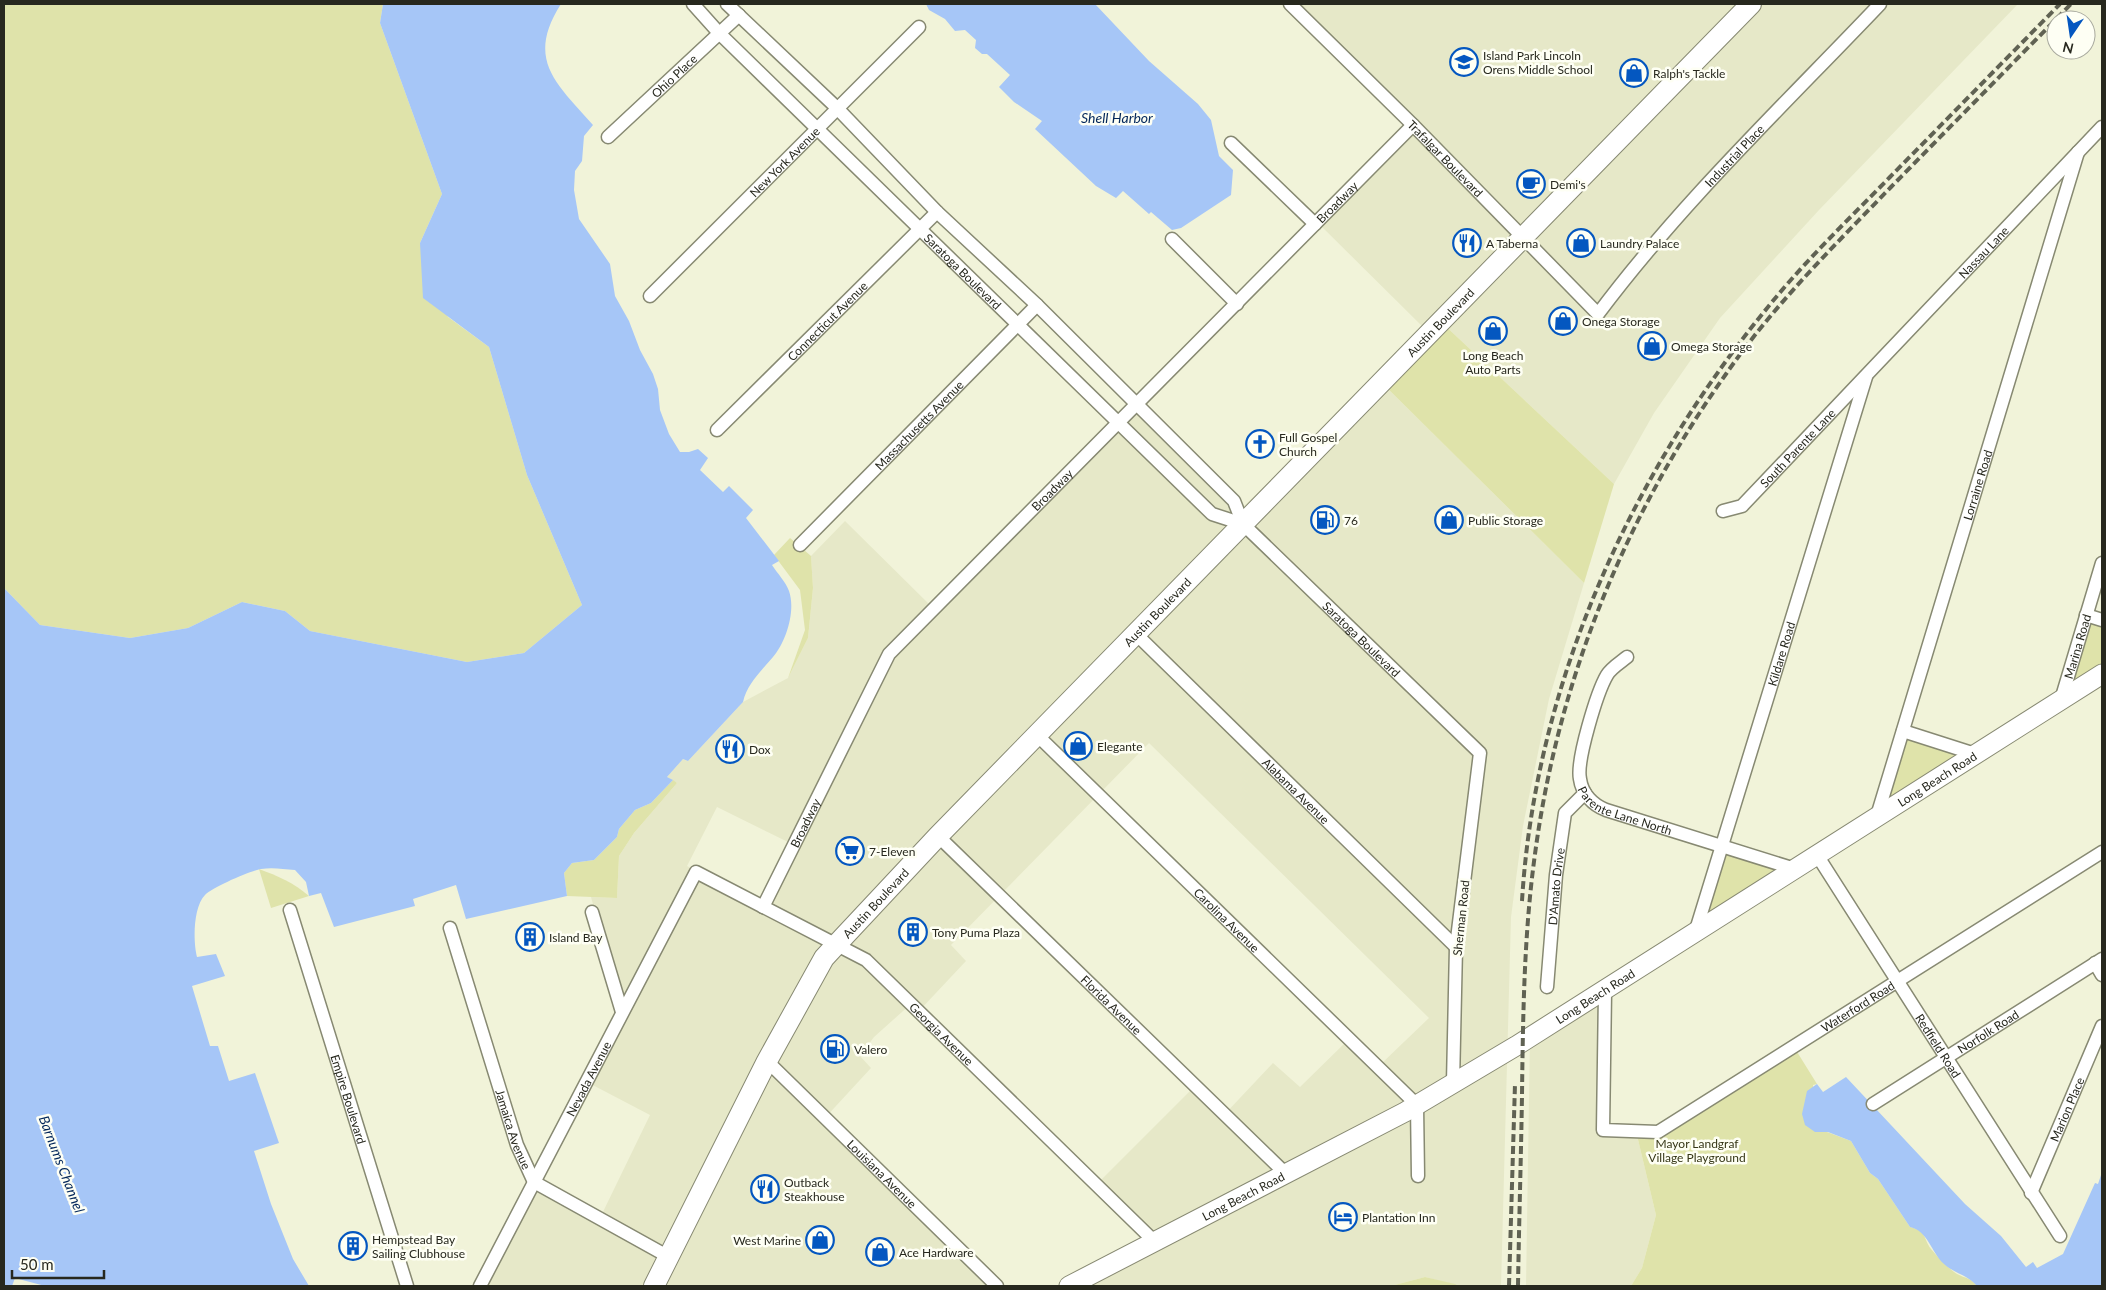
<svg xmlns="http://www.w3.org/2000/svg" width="2106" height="1290" font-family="Lato,sans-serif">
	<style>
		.built { fill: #e6e8c8; fill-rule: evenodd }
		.green { fill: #dfe3aa }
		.water { fill: #a6c6f7 }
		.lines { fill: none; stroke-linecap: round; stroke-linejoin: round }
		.street-casing { stroke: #878972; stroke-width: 15 }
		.secondary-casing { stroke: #878972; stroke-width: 21 }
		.primary-casing { stroke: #878972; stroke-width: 22 }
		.street { stroke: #fff; stroke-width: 12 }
		.secondary { stroke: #fff; stroke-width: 19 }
		.primary { stroke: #fff; stroke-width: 20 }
		.rail { stroke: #606253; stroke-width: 4; stroke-dasharray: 8 4; stroke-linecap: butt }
		.labels { text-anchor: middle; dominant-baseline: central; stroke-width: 5; stroke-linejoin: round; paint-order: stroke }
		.poi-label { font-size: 12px; fill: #27281e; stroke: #fefff4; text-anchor: start }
		.street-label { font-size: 12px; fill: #27281e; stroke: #fefff4 }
		.park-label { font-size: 12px; fill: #363717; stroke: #fefff4 }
		.water-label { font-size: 14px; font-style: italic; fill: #03275a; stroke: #fefff4 }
	</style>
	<rect width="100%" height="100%" fill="#f1f3d9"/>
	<g class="built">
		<path d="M1299,4H2018L1819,210L1720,318L1654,413L1614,484L1439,320L1427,331L1316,221L1417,119Z"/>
		<path d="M1376,377L1584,583L1549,699L1523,826L1511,917L1501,1286H1458L1425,1277L1391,1286H1069L1150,1243L1097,1184L1194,1087L1223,1116L1273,1063L1300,1087L1350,1038L1381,1064L1429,1018L1149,743L951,945L966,961L919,1011L912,1003L874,1037L860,1056L871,1068L824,1119L994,1286H482L535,1186L600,1218L650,1115L585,1081L622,1009L591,897L617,898L619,856L634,833L677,783L667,777L683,759L688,761L743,702L788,678L808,638L813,588L811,556L845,521L932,607L1138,403L1244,506ZM717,807L792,844L762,904L687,866Z"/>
		<path d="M1606,991L1604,1130L1636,1131L1656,1215L1642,1268L1631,1286H1526L1530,1038Z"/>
	</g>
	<g class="green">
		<path d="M4,4H383L380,23L442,194L420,243L448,317L489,347L527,475L582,605L524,653L467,662L310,631L285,611L242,602L188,628L130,638L40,625L4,588Z"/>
		<path d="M1439,320L1614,484L1584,583L1376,377Z"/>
		<path d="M790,538L811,556L813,588L808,638L788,678L805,630L800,590L774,555Z"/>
		<path d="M2088,620L2102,624V668L2069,689Z"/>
		<path d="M1906,736L1966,755L1883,809Z"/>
		<path d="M673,780L677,783L634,833L619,856L617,898L567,896L564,873L572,863L594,860L617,837L619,829L635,810L651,803Z"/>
		<path d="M1724,850L1787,870L1702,924Z"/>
		<path d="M259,869C278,876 294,883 309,896L271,908Z"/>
		<path d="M1794,1047L1817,1084L1813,1085L1815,1132H1827L1851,1141L1870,1173L1878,1179L1910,1227C1927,1231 1923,1238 1931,1249C1937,1256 1949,1269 1957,1274C1966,1279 1970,1277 1977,1286H1631L1642,1268L1656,1215L1636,1131L1659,1132Z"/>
		<path d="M1425,1277L1455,1284L1458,1286H1391Z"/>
	</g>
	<g class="water">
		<path d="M383,4H561C525,60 557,84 593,125L584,136L582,161L575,171L574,190L579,219L610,264L615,296L629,321L640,350L653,374L658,389L660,410L669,434L680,452H689L698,449L708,458L700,470L723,492L729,486L753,510L746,518L779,561L772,565C777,573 786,582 789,591C796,611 786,642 773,657C761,671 747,684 743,702L688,761L683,759L667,777L673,780L651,803L635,810L619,829L617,837L594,860L572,863L564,873L567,896L466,919L456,885L413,899L415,906L334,927L321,893L309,896L306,882L295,870C283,869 272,867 261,869C250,871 213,887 205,895C193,907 193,942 197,957L216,954L225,976L192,986L210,1046H218L229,1081L255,1073L279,1143L254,1151L271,1204L293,1259L309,1286H45L15,1278L12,1286H4V588L40,625L130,638L188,628L242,602L285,611L310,631L467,662L524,653L582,605L527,475L489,347L423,298L420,243L442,194L380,23Z"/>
		<path d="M926,4H1095L1149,61L1198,104L1211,120L1219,156L1233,170L1231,195L1181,228L1172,230L1151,212L1149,214L1123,191L1116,198L1096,186L1035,129L1042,121L1014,102L999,87L1010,75L987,54H982L975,48L976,40L965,30L955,31L945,19L929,10Z"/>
		<path d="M1846,1077L1965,1204L2001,1236L2026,1267L2033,1262L2037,1268L2063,1254L2095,1183L2098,1184L2102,1172V1286H1977C1968,1275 1955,1274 1944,1264C1931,1252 1928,1231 1910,1227L1878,1179L1870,1173L1851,1141L1828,1132H1815L1805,1125L1802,1114L1807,1091L1817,1084L1823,1092Z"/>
	</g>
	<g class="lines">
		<defs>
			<g id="street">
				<path id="s1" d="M693,4L719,33L1212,514L1243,524"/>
				<path id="s2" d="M727,4L836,107L937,212L1037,305L1234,501L1243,524L1480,753L1456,947L1453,1083"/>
				<path id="s3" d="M1290,4L1413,125L1598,314C1681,203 1784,105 1880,4"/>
				<path id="s4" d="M608,137L739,15"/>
				<path d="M1231,143L1315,224"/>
				<path d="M1172,239L1237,304"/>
				<path id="s5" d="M650,296L919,27"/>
				<path id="s6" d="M717,430L937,212"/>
				<path id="s7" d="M1723,511L1742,506L2102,127"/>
				<path id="s8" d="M800,545L1037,305"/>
				<path d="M2086,615L2102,620"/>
				<path id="s9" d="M1136,634L1456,947"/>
				<path id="s10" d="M1627,657C1621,662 1611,668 1607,675C1597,692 1576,761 1580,779C1582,794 1593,805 1606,810L1795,869"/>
				<path id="s11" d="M2061,700L2102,563"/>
				<path d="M1903,731L1975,754"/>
				<path id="s12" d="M1037,735L1417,1105L1418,1176"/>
				<path id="s13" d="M1877,816L2078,152"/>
				<path id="s14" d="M938,836L1286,1174"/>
				<path id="s15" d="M1817,855L2060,1236"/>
				<path id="s16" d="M763,907L889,654L1413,125"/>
				<path id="s17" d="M290,910L407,1286"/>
				<path d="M592,912L622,1012"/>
				<path id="s18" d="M450,928L517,1145L534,1182L669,1257"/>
				<path id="s19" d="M1696,930L1866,377"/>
				<path d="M2095,963L2102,975"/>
				<path id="s20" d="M1547,987L1556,875L1565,813L1585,793"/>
				<path id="s21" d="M1605,992L1603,1130L1658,1132L2102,852"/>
				<path id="s22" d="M767,1061L997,1286"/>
				<path id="s23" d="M1873,1104L2102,959"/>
				<path id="s24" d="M2031,1193L2102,1026"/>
				<path id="s25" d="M480,1286L696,872L866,960L1155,1242"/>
			</g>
			<g id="secondary">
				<path id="s26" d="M1069,1286L1405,1112L1516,1046L2102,674"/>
			</g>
			<g id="primary">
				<path id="s27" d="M654,1286L767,1061L824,958L836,945L938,836L1751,4"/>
			</g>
		</defs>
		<use href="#street" class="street-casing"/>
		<use href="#secondary" class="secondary-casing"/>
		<use href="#primary" class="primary-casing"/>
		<use href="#street" class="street"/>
		<use href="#secondary" class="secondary"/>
		<use href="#primary" class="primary"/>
		<g class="rail">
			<path d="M1522,901C1535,685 1631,473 1768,307C1805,261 1848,220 1890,177C1946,120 2003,62 2060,4"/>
			<path d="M1509,1286L1515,1084"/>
			<path d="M1518,1286C1519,1223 1521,1159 1522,1095C1523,1015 1524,933 1535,854C1558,681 1625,516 1726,374C1773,306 1833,247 1891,187C1951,126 2011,65 2071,4"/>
		</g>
	</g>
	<defs>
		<symbol id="school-ring" viewBox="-11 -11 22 22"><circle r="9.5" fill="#fefff4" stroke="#0457c0" stroke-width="1.5"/><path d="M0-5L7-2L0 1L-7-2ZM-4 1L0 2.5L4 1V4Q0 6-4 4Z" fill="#0457c0"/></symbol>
		<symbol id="shop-ring" viewBox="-11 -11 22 22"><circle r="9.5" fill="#fefff4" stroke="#0457c0" stroke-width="1.5"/><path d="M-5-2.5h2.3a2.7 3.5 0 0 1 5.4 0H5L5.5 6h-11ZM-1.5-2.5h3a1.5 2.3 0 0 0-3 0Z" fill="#0457c0"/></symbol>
		<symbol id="cafe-ring" viewBox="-11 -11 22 22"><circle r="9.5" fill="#fefff4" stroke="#0457c0" stroke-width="1.5"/><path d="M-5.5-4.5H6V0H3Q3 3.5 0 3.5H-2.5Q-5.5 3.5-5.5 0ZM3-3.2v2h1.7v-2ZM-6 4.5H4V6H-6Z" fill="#0457c0"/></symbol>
		<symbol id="restaurant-ring" viewBox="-11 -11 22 22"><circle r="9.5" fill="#fefff4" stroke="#0457c0" stroke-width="1.5"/><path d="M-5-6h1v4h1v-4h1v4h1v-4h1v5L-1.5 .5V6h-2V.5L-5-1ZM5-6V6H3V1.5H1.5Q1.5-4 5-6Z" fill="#0457c0"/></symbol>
		<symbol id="church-ring" viewBox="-11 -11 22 22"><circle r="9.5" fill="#fefff4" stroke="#0457c0" stroke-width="1.5"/><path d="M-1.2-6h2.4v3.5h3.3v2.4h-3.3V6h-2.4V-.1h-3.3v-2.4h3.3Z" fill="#0457c0"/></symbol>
		<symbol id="fuel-ring" viewBox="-11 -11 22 22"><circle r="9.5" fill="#fefff4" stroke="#0457c0" stroke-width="1.5"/><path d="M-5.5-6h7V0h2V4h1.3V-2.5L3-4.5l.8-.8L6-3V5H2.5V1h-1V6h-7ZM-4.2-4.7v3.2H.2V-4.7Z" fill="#0457c0"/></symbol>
		<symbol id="supermarket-ring" viewBox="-11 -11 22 22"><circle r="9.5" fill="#fefff4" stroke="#0457c0" stroke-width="1.5"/><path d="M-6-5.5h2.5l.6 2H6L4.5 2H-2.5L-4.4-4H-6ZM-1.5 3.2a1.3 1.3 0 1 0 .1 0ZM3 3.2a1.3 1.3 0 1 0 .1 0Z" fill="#0457c0"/></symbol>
		<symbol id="building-ring" viewBox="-11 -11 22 22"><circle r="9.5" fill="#fefff4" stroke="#0457c0" stroke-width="1.5"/><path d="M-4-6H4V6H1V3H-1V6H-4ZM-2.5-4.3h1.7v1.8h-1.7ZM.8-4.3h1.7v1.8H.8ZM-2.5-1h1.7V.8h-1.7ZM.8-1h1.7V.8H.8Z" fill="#0457c0"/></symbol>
		<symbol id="hotel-ring" viewBox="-11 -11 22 22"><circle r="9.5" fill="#fefff4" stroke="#0457c0" stroke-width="1.5"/><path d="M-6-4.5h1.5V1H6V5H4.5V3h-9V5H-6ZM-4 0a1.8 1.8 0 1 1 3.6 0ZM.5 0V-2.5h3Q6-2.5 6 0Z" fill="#0457c0"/></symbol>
	</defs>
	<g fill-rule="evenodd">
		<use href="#school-ring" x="1448" y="46" width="32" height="32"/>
		<use href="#shop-ring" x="1618" y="57" width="32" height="32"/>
		<use href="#cafe-ring" x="1515" y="168" width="32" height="32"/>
		<use href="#restaurant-ring" x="1451" y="227" width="32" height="32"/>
		<use href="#shop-ring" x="1565" y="227" width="32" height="32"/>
		<use href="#shop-ring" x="1547" y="305" width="32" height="32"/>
		<use href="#shop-ring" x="1477" y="315" width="32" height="32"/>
		<use href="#shop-ring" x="1636" y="330" width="32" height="32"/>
		<use href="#church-ring" x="1244" y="428" width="32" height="32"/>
		<use href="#fuel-ring" x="1309" y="504" width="32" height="32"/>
		<use href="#shop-ring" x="1433" y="504" width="32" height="32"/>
		<use href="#shop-ring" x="1062" y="730" width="32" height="32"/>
		<use href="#restaurant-ring" x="714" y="733" width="32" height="32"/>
		<use href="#supermarket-ring" x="834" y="835" width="32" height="32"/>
		<use href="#building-ring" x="897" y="916" width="32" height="32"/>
		<use href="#building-ring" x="514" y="921" width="32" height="32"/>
		<use href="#fuel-ring" x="819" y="1033" width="32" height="32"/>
		<use href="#restaurant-ring" x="749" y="1173" width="32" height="32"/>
		<use href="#hotel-ring" x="1327" y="1201" width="32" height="32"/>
		<use href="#shop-ring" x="804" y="1224" width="32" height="32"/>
		<use href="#building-ring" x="337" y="1230" width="32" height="32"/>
		<use href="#shop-ring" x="864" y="1236" width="32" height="32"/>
	</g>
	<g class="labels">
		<g class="poi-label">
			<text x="1483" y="55">Island Park Lincoln<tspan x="1483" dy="14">Orens Middle School</tspan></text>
			<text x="1653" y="73">Ralph's Tackle</text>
			<text x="1550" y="184">Demi's</text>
			<text x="1486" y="243">A Taberna</text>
			<text x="1600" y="243">Laundry Palace</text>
			<text x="1582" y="321">Onega Storage</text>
			<text x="1671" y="346">Omega Storage</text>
			<text x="1493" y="355" text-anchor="middle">Long Beach<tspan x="1493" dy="14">Auto Parts</tspan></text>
			<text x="1279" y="437">Full Gospel<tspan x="1279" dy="14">Church</tspan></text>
			<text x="1344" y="520">76</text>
			<text x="1468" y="520">Public Storage</text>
			<text x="1097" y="746">Elegante</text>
			<text x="749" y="749">Dox</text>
			<text x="869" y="851">7-Eleven</text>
			<text x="932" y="932">Tony Puma Plaza</text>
			<text x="549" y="937">Island Bay</text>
			<text x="854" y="1049">Valero</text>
			<text x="784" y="1182">Outback<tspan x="784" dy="14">Steakhouse</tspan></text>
			<text x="1362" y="1217">Plantation Inn</text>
			<text x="372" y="1239">Hempstead Bay<tspan x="372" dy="14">Sailing Clubhouse</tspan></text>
			<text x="801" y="1240" text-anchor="end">West Marine</text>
			<text x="899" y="1252">Ace Hardware</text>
		</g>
		<g class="street-label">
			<text stroke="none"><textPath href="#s4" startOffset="90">Ohio Place</textPath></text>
			<text stroke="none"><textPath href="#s3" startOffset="646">Industrial Place</textPath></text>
			<text stroke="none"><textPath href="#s3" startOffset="219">Trafalgar Boulevard</textPath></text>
			<text stroke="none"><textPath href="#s5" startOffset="190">New York Avenue</textPath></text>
			<text stroke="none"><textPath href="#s16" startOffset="919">Broadway</textPath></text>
			<text stroke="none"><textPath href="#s7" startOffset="370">Nassau Lane</textPath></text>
			<text stroke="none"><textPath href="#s1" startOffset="380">Saratoga Boulevard</textPath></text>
			<text stroke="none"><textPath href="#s6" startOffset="155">Connecticut Avenue</textPath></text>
			<text stroke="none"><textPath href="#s27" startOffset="1255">Austin Boulevard</textPath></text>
			<text stroke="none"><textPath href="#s8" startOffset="169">Massachusetts Avenue</textPath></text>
			<text stroke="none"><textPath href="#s7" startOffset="100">South Parente Lane</textPath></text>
			<text stroke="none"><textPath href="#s13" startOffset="346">Lorraine Road</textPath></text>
			<text stroke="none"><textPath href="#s16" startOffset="514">Broadway</textPath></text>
			<text stroke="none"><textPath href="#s27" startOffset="850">Austin Boulevard</textPath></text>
			<text stroke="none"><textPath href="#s2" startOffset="900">Saratoga Boulevard</textPath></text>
			<text stroke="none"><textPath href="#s11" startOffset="56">Marina Road</textPath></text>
			<text stroke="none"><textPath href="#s19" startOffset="289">Kildare Road</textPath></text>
			<text stroke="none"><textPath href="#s26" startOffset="1006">Long Beach Road</textPath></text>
			<text stroke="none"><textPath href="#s9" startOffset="224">Alabama Avenue</textPath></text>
			<text stroke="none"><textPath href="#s10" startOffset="195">Parente Lane North</textPath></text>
			<text stroke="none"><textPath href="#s16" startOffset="94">Broadway</textPath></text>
			<text stroke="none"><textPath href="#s20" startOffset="101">D'Amato Drive</textPath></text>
			<text stroke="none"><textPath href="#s27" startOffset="445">Austin Boulevard</textPath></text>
			<text transform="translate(1461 918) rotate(-84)">Sherman Road</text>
			<text stroke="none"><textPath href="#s12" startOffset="265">Carolina Avenue</textPath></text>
			<text stroke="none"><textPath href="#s26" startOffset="601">Long Beach Road</textPath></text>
			<text stroke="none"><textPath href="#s14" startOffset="242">Florida Avenue</textPath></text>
			<text stroke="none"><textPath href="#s21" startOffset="429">Waterford Road</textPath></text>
			<text stroke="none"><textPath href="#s23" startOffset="136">Norfolk Road</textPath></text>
			<text stroke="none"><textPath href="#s25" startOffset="764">Georgia Avenue</textPath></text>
			<text stroke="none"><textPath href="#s15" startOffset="226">Redfield Road</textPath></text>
			<text stroke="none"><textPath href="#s25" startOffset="234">Nevada Avenue</textPath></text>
			<text stroke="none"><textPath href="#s17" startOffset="198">Empire Boulevard</textPath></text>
			<text stroke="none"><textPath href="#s24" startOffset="91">Marion Place</textPath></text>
			<text stroke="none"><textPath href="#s18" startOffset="211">Jamaica Avenue</textPath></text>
			<text stroke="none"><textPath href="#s22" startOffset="161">Louisiana Avenue</textPath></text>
			<text stroke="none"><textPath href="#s26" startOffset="196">Long Beach Road</textPath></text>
		</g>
		<g class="park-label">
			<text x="1697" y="1143">Mayor Landgraf<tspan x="1697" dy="14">Village Playground</tspan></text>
		</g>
		<g class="water-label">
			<text x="1117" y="117">Shell Harbor</text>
			<text transform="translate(62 1164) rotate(69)">Barnums Channel</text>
		</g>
	</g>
	<rect width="2106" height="1290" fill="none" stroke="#27281e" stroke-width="10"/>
	<g transform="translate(2071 35) rotate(193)"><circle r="24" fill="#fefff4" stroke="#a8a99e"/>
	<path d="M0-4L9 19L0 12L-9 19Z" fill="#0457c0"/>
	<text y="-8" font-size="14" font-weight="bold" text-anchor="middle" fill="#27281e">N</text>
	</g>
	<path d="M12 1270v8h92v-8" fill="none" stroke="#27281e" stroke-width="2.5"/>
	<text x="20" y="1270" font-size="15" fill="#27281e" stroke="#fefff4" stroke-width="4" paint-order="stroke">50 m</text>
</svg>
